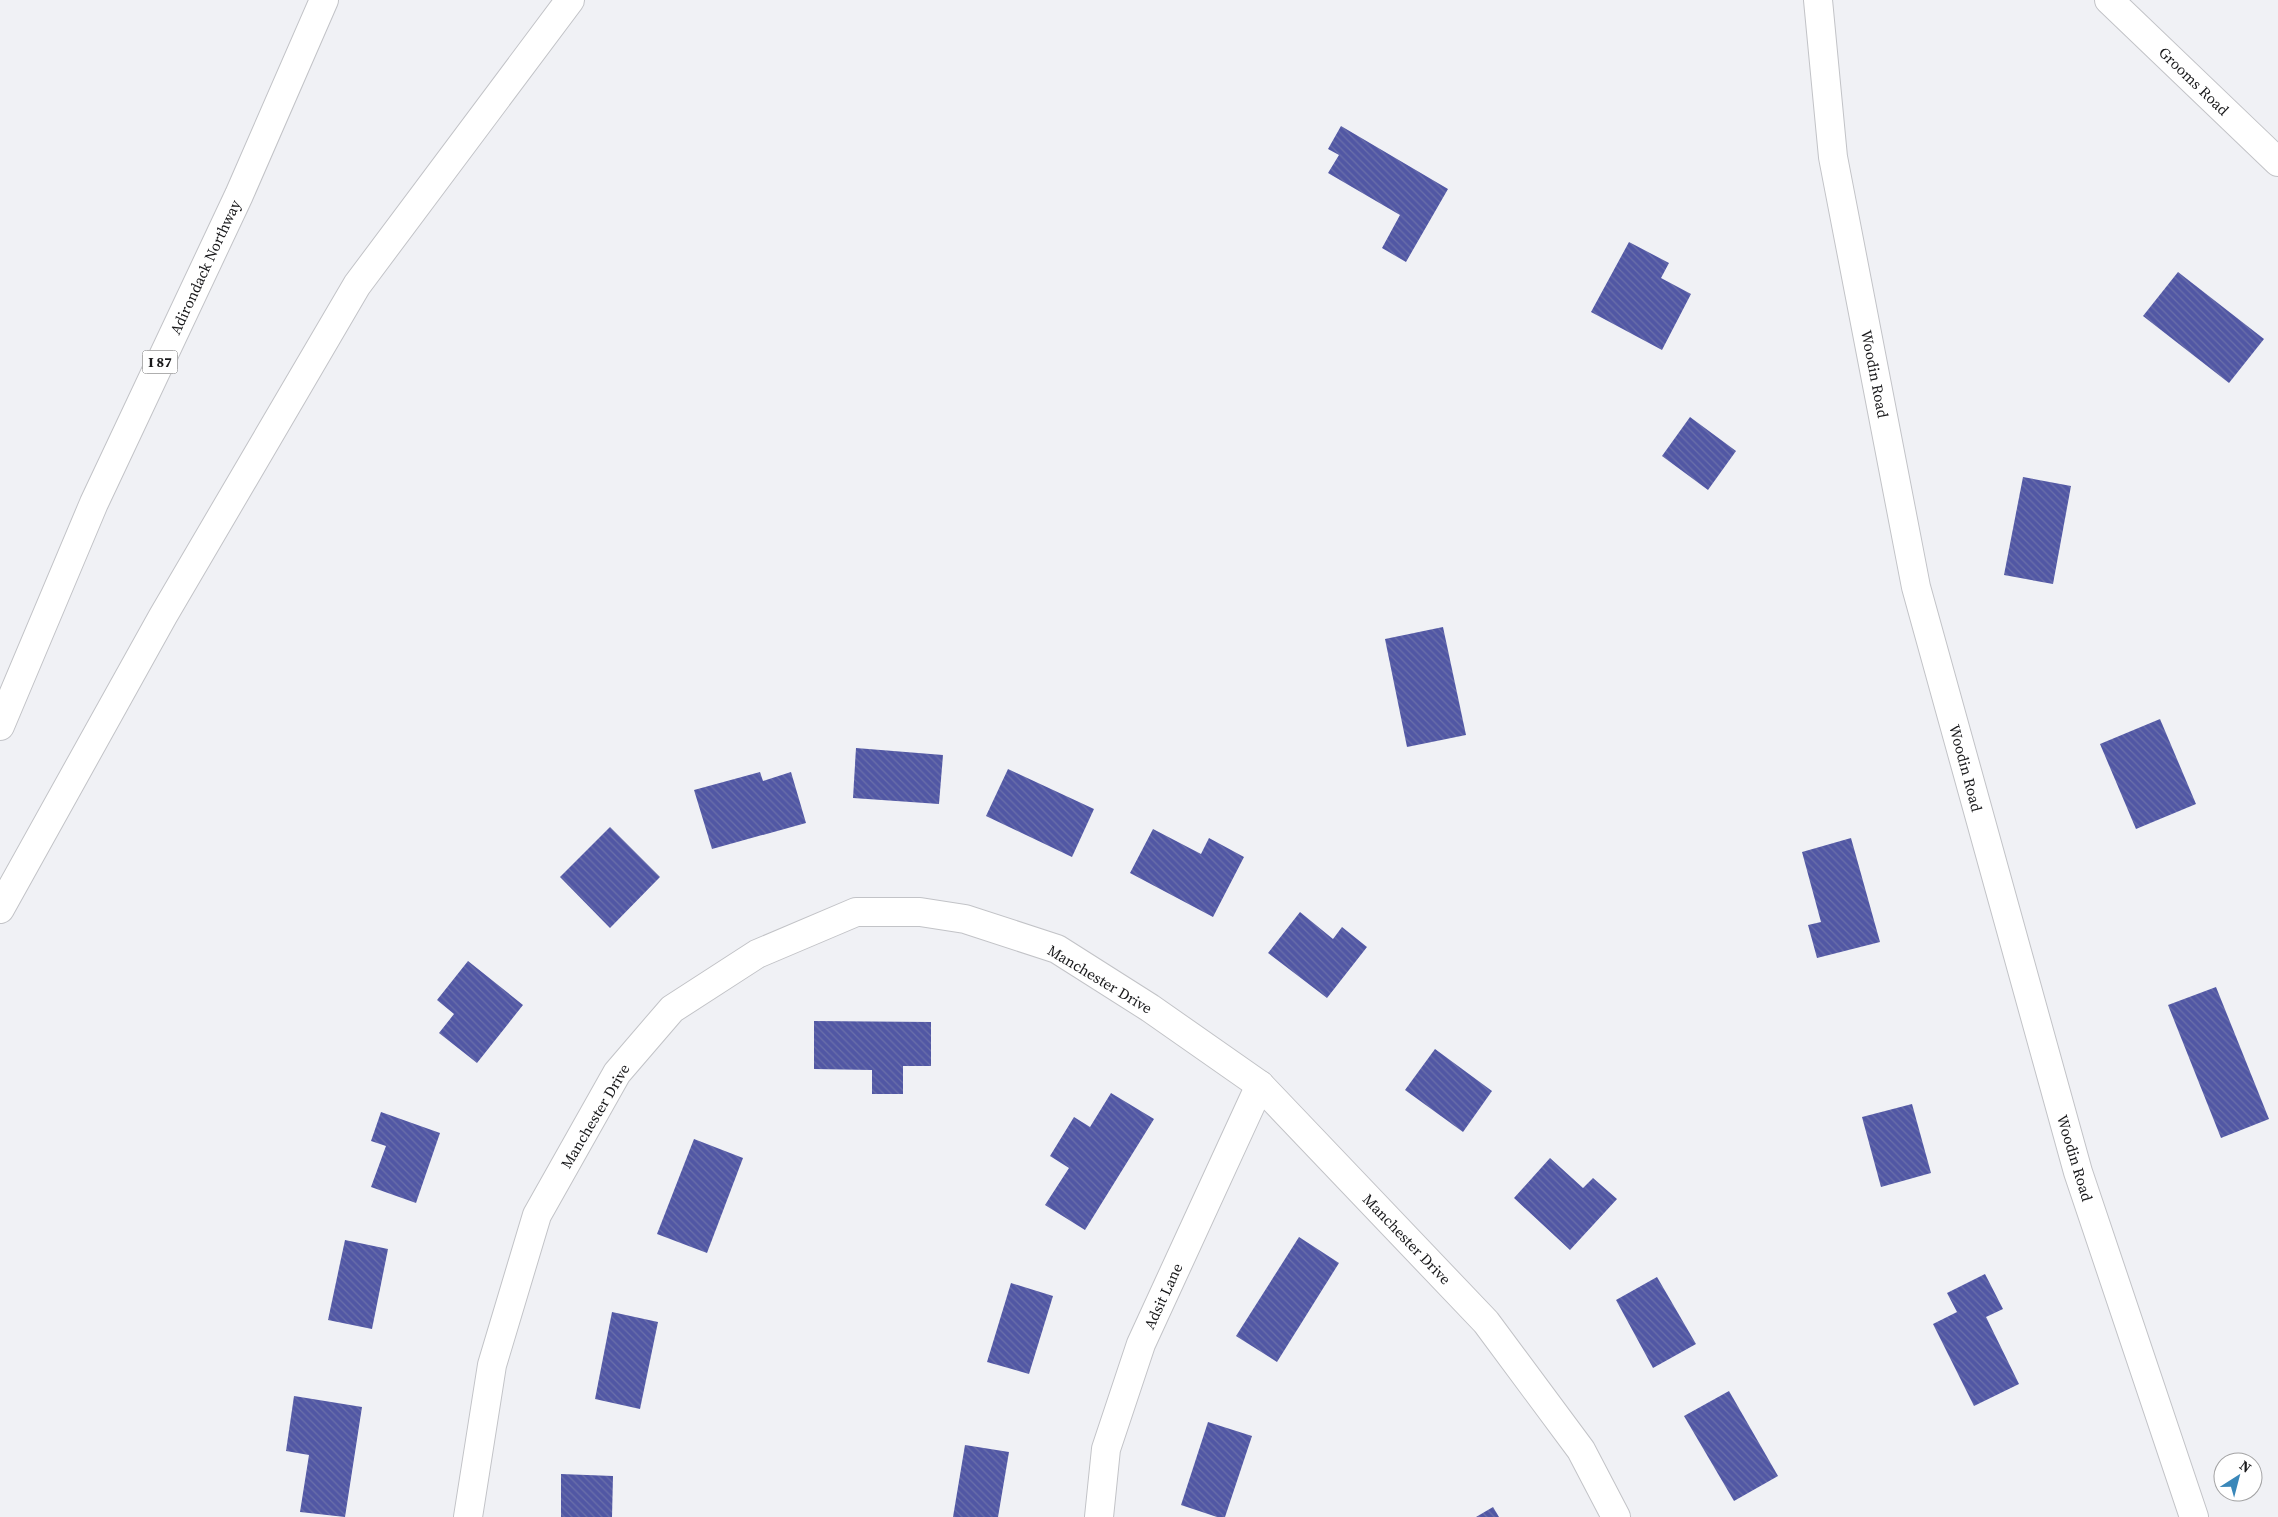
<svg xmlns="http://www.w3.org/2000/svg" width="2278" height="1517" font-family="'Source Serif 4',serif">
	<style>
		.building { fill: url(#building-back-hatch) }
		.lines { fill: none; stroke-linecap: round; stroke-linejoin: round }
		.minor-casing { stroke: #c2c3c7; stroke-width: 30 }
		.highway-casing { stroke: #c2c3c7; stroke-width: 30 }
		.minor { stroke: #fff; stroke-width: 28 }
		.highway { stroke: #fff; stroke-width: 28 }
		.labels { text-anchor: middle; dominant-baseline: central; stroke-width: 5; stroke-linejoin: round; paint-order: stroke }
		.shield { fill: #fff; stroke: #5e5e5f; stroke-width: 1 }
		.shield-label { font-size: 14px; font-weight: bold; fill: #19191b }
		.street-label { font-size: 15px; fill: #19191b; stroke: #fff }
	</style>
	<defs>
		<pattern id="building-back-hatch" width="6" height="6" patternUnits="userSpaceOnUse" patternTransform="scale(1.25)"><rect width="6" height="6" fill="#5157a4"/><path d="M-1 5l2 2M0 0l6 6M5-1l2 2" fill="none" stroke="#6b70aa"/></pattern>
	</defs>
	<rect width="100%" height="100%" fill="#f0f1f5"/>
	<g class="building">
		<path d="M1341,126L1448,189L1406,262L1382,248L1400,215L1328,173L1339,155L1328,149Z"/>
		<path d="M1629,242L1669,263L1661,278L1691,294L1662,350L1591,312Z"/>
		<path d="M2178,272L2264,339L2229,383L2143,316Z"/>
		<path d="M1690,417L1736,451L1708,490L1662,456Z"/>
		<path d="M2023,477L2071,486L2053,584L2004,575Z"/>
		<path d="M1443,627L1466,735L1407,747L1385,639Z"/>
		<path d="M2160,719L2196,804L2136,829L2100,744Z"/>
		<path d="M856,748L943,755L939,804L853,798Z"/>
		<path d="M1008,769L1094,809L1072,857L986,816Z"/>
		<path d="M760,772L763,781L791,772L806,823L712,849L694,790Z"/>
		<path d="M610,827L660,877L610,928L560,877Z"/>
		<path d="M1153,829L1201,854L1209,838L1244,857L1213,917L1130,873Z"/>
		<path d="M1851,838L1880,942L1817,958L1808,925L1821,922L1802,852Z"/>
		<path d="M1300,912L1333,939L1342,927L1367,947L1327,998L1268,953Z"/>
		<path d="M468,961L523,1005L477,1063L439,1033L454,1014L437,1000Z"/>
		<path d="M2216,987L2269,1119L2221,1138L2168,1005Z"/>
		<path d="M814,1021L931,1022V1066H903V1094H872V1070L814,1069Z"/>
		<path d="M1435,1049L1492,1091L1463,1132L1405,1090Z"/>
		<path d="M1111,1093L1154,1119L1085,1230L1045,1205L1069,1168L1050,1156L1074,1117L1090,1127Z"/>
		<path d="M1912,1104L1931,1173L1881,1187L1862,1117Z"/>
		<path d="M381,1112L440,1133L416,1203L371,1187L386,1146L371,1141Z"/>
		<path d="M694,1139L743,1158L707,1253L657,1234Z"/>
		<path d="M1550,1158L1583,1188L1593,1178L1617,1199L1570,1250L1514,1198Z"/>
		<path d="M1299,1237L1339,1263L1277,1362L1236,1336Z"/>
		<path d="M345,1240L388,1249L372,1329L328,1320Z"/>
		<path d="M1985,1274L2003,1309L1986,1317L2019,1384L1974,1406L1933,1324L1957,1312L1947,1293Z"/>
		<path d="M1657,1277L1696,1344L1653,1368L1616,1300Z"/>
		<path d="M1011,1283L1053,1296L1029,1374L987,1362Z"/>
		<path d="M612,1312L658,1322L640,1409L595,1399Z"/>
		<path d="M1729,1391L1778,1476L1734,1501L1684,1416Z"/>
		<path d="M294,1396L362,1407L345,1517L300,1512L309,1455L286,1451Z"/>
		<path d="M1208,1422L1252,1436L1225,1517H1217L1181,1505Z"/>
		<path d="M965,1445L1009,1452L998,1517H953Z"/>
		<path d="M561,1474L613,1476L612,1517H561Z"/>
		<path d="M1493,1507L1499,1517H1476Z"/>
	</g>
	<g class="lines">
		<defs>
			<g id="minor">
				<path d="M1818,0L1833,157L1916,587L2078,1172L2194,1517"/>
				<path d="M2109,0L2278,162"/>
				<path d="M468,1517L492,1365L537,1215L617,1073L672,1009L757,954L856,912H920L965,919L1057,949L1150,1008L1260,1085L1486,1322L1581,1450L1616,1517"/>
				<path d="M1099,1517L1106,1449L1141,1344L1260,1085"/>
			</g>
			<g id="highway">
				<path d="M0,726L94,503L239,195L324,0"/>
				<path d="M0,909L163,616L357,285L570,0"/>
			</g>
		</defs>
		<use href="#minor" class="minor-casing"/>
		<use href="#highway" class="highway-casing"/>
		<use href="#minor" class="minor"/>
		<use href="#highway" class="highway"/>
	</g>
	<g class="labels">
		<rect class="shield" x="142.5" y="350.5" width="35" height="23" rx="4"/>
		<g class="shield-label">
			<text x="160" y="362">I 87</text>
		</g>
		<g class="street-label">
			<text transform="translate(2194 81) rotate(44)">Grooms Road</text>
			<text transform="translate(205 267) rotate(-65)">Adirondack Northway</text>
			<text transform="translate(1875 374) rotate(79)">Woodin Road</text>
			<text transform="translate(1966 768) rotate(75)">Woodin Road</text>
			<text transform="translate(1100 979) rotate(31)">Manchester Drive</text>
			<text transform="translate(595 1116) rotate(-59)">Manchester Drive</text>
			<text transform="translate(2075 1158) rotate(73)">Woodin Road</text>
			<text transform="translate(1407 1239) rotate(46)">Manchester Drive</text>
			<text transform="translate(1163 1296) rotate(-65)">Adsit Lane</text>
		</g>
	</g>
	<g transform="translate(2238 1477) rotate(36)"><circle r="24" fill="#ffffff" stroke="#a3a3a4"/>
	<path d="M0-4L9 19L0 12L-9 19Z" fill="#3a87b9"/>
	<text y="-8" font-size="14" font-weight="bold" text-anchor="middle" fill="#19191b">N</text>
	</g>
</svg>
